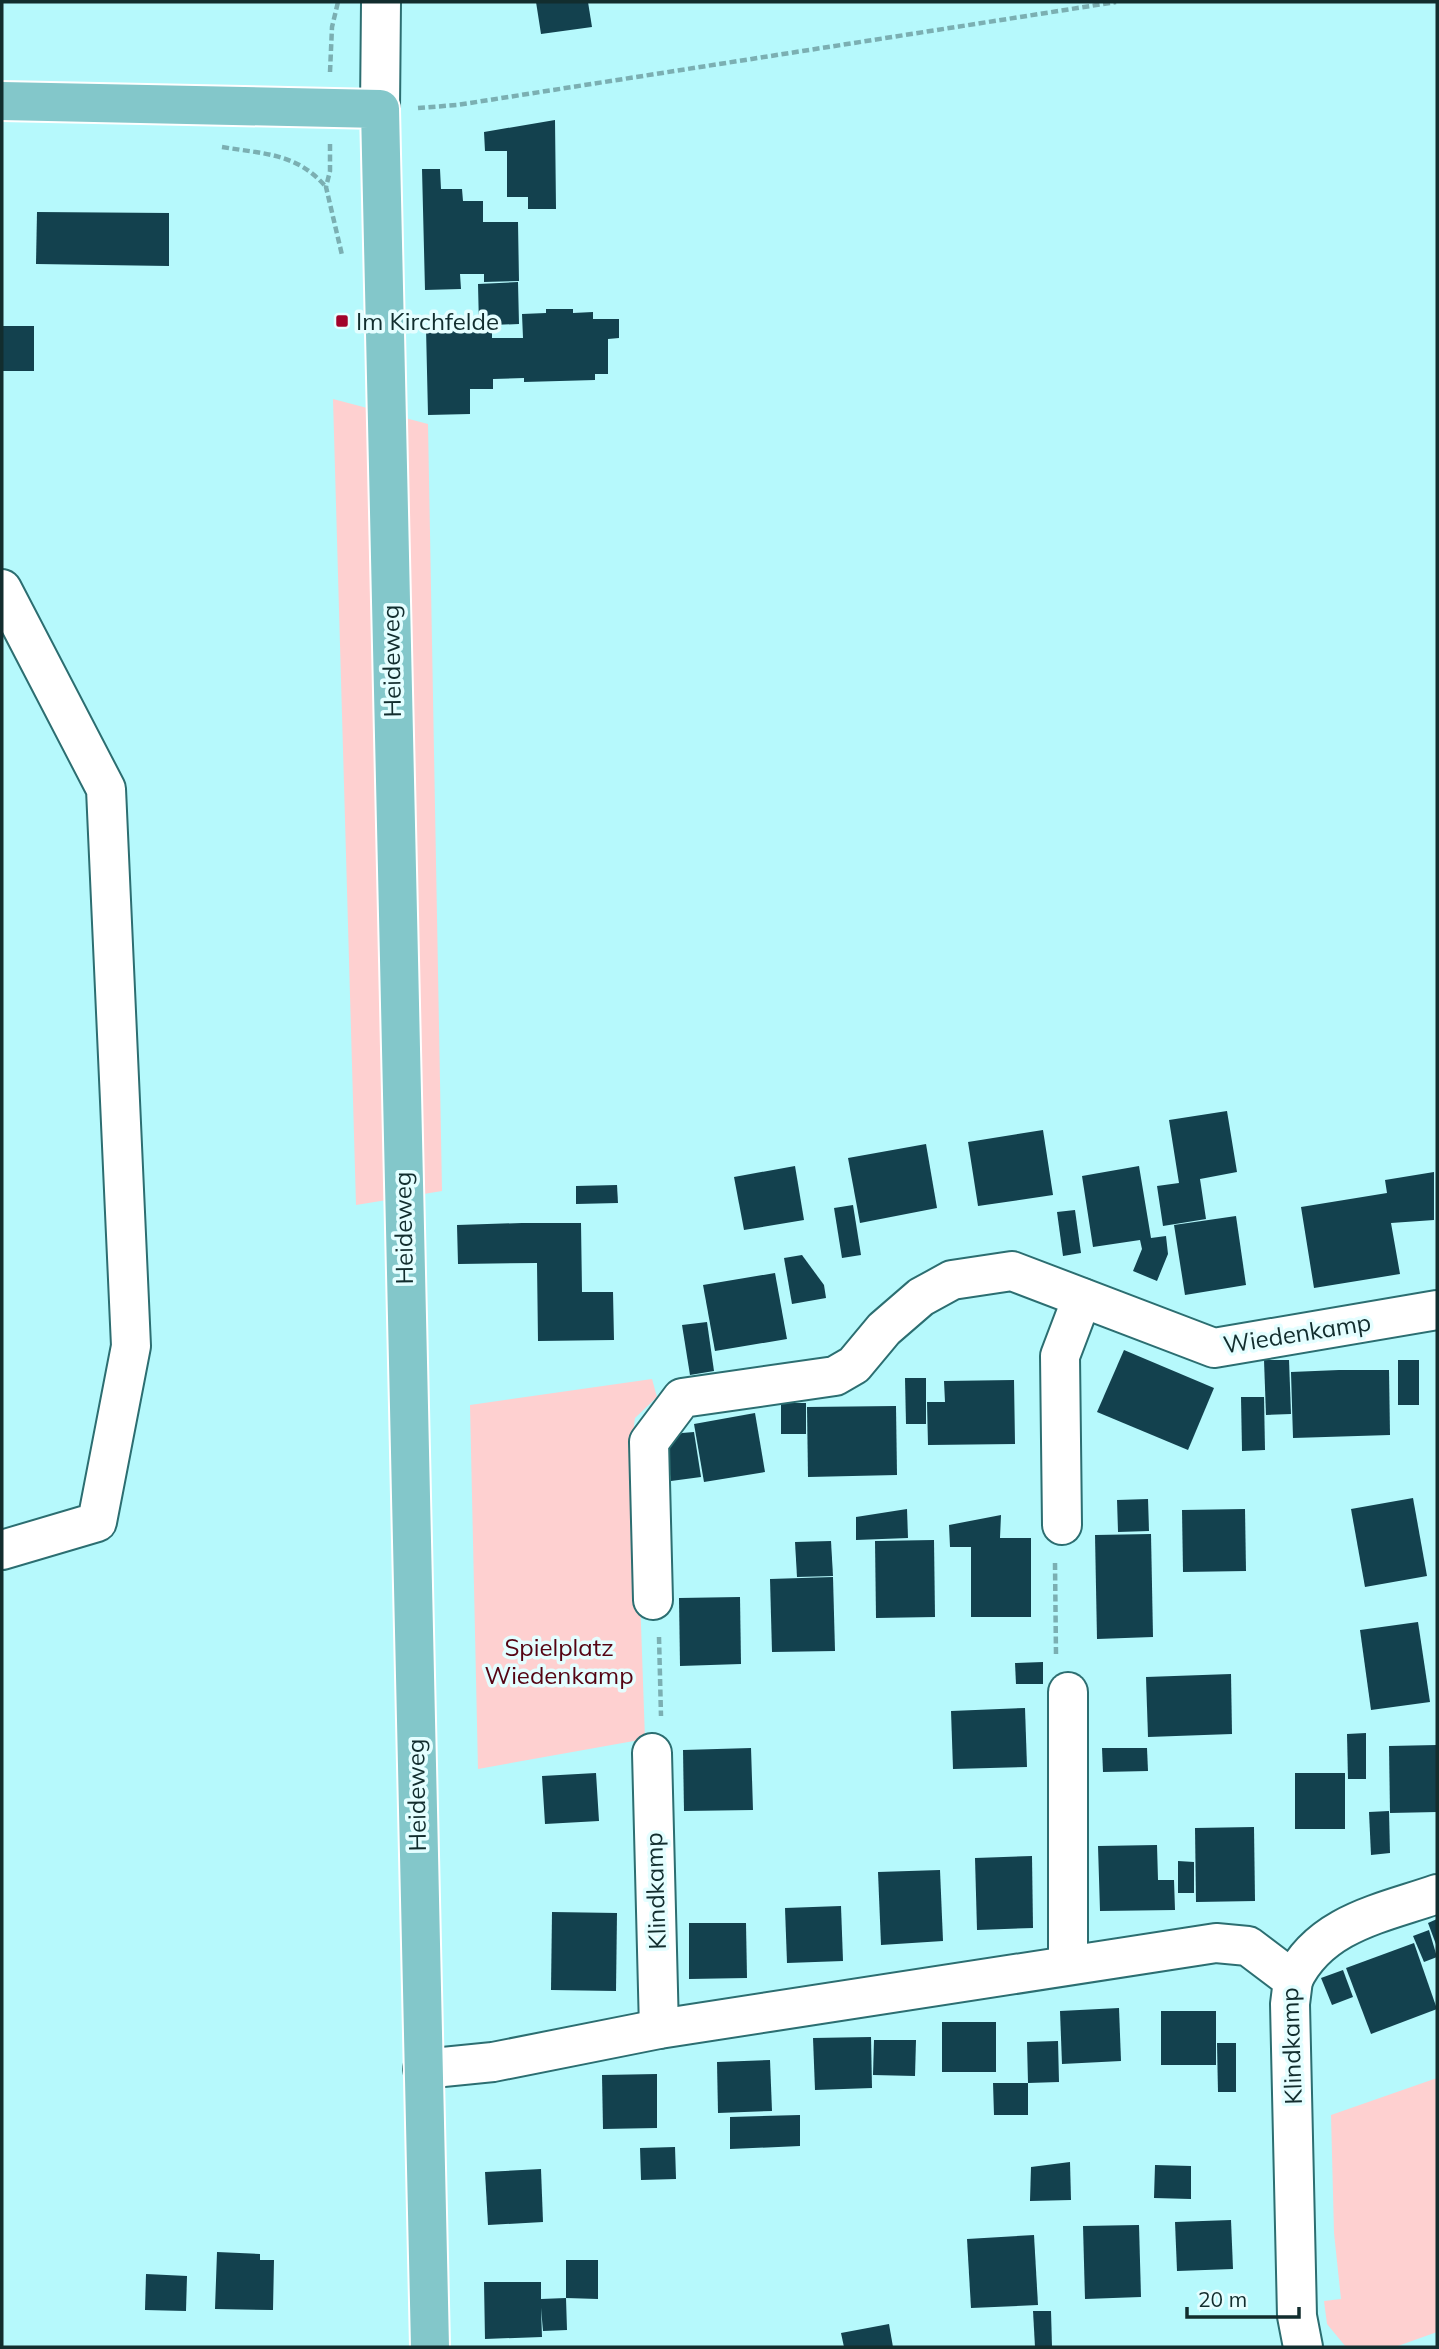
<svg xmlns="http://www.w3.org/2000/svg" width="1439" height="2349" font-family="Mulish,sans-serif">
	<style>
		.green { fill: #fed0d0 }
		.building { fill: #13414e }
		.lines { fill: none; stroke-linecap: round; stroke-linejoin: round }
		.minor-casing { stroke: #2c6e71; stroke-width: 42 }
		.major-casing { stroke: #fff; stroke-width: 42 }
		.path { stroke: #7bafb2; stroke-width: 4.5; stroke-dasharray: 7 3.5; stroke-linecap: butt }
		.minor { stroke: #fff; stroke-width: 38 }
		.major { stroke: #83c7ca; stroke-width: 38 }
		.poi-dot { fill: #a2032a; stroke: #e4feff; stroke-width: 2.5 }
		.labels { text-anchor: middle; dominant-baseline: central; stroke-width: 7; stroke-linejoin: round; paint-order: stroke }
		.poi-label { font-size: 24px; fill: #122d2e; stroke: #e4feff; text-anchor: start }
		.street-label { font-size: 24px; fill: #122d2e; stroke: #e4feff }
		.park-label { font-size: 24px; fill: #550413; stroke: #e4feff }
	</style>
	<rect width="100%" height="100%" fill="#b6f9fc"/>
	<g class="green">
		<path d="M333,399L428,424L442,1191L356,1205Z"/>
		<path d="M652,1379L657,1397L635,1418L634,1425L645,1739L478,1769L470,1405Z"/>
		<path d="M1437,2078V2332L1395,2347H1346L1327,2324L1324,2301L1341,2299L1334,2233L1331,2115Z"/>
	</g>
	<g class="building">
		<path d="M536,2H588L592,27L541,34Z"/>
		<path d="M555,120L556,209H528V197H507V151H485L484,132Z"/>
		<path d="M422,169H440L441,189H462L463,201H483V222H518L519,281L484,282V274H460L461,289L425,290Z"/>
		<path d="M37,212L169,213V266L36,264Z"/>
		<path d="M518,282L519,324L492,325V338H523L522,314L546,313V309H573V313L593,312V319H619V338L608,339V374H595V380L524,382V378L493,379V389H470V414L428,415L426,328L441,327V316H471V326H479L478,284Z"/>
		<rect x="2" y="326" width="32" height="45"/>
		<path d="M1227,1111L1237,1172L1200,1179L1206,1219L1163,1226L1157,1186L1179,1183L1169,1120Z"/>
		<path d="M1043,1130L1053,1195L978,1206L968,1142Z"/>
		<path d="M926,1144L937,1208L860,1223L848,1158Z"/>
		<path d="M795,1166L804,1220L744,1230L734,1177Z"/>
		<path d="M1139,1166L1151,1238L1166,1236L1168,1254L1157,1281L1133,1271L1142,1249L1140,1240L1093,1247L1082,1176Z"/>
		<path d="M1434,1172V1220L1391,1223L1400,1274L1314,1288L1301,1207L1387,1193L1385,1180Z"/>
		<path d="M617,1185L618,1203L576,1204V1186Z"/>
		<path d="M853,1205L861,1255L842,1258L834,1208Z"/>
		<path d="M1075,1210L1081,1253L1063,1256L1057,1212Z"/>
		<path d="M1236,1216L1246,1285L1185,1295L1174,1225Z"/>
		<path d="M522,1223H581L582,1292H613L614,1340L538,1341L537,1263L458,1264L457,1225Z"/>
		<path d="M802,1255L824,1285L826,1298L792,1304L784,1258Z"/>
		<path d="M775,1273L787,1339L715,1351L703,1285Z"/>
		<path d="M707,1322L714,1371L690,1375L682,1325Z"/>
		<path d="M1124,1350L1214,1388L1188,1450L1097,1412Z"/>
		<path d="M1264,1360H1289L1291,1414L1266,1415Z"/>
		<rect x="1398" y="1360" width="21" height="45"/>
		<path d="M1339,1370H1389L1390,1435L1293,1438L1291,1372Z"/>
		<path d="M905,1378H926V1424H906Z"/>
		<path d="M1014,1380L1015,1444L928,1445L927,1402H945L944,1381Z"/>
		<path d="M1241,1397H1264L1265,1450L1242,1451Z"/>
		<rect x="781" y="1403" width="25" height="31"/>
		<path d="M896,1406L897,1475L808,1477L807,1407Z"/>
		<path d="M755,1413L765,1472L704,1482L694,1424Z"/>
		<path d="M694,1432L701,1477L671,1481L665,1443L682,1433Z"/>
		<path d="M1413,1498L1427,1576L1365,1587L1351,1509Z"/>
		<path d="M1148,1499L1149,1531L1118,1532L1117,1500Z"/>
		<path d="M907,1509L908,1538L856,1540V1517Z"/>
		<path d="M1245,1509L1246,1571L1183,1572L1182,1510Z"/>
		<path d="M1001,1515L1000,1538H1031V1617H971V1547H950L949,1525Z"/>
		<path d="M1151,1534L1153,1637L1097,1639L1095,1535Z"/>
		<path d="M934,1540L935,1617L876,1618L875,1541Z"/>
		<path d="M831,1541L833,1576L797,1577L795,1542Z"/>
		<path d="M833,1577L835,1651L772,1652L770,1579Z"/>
		<path d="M740,1597L741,1664L680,1666L679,1598Z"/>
		<path d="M1418,1622L1430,1702L1371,1710L1360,1630Z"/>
		<path d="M1043,1662V1684H1016L1015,1663Z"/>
		<path d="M1231,1674L1232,1734L1148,1737L1146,1677Z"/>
		<path d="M1025,1708L1027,1767L953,1769L951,1711Z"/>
		<path d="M1366,1733V1779H1348L1347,1734Z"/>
		<path d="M1437,1745V1812L1390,1813L1389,1746Z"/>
		<path d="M751,1748L753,1810L684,1811L683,1750Z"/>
		<path d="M1102,1748H1147L1148,1771L1103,1772Z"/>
		<path d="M596,1773L599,1821L545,1824L542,1776Z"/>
		<rect x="1295" y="1773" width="50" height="56"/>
		<path d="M1389,1811L1390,1853L1371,1855L1369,1812Z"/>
		<path d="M1254,1827L1255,1901L1196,1902L1195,1828Z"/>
		<path d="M1157,1845L1158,1880H1174L1175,1910L1100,1911L1098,1846Z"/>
		<path d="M1032,1856L1033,1928L977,1930L975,1858Z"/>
		<path d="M1178,1861L1194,1862V1893H1178Z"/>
		<path d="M940,1870L943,1941L881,1945L878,1872Z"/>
		<path d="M841,1906L843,1961L787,1963L785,1908Z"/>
		<path d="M552,1912L617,1913L616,1991L551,1990Z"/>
		<path d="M1437,1919V1947L1428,1923Z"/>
		<path d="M689,1923H746L747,1978L689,1979Z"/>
		<path d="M1429,1930L1437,1957L1424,1962L1413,1936Z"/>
		<path d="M1414,1943L1437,2009L1371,2034L1346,1968Z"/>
		<path d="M1343,1970L1353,1997L1332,2005L1321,1978Z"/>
		<path d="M1119,2008L1121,2061L1062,2064L1060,2011Z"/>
		<rect x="1161" y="2011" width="55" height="54"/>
		<rect x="942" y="2022" width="54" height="50"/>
		<path d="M871,2037L872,2088L815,2090L813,2038Z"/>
		<path d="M874,2040H916L915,2076L873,2075Z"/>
		<path d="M1058,2041L1059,2082L1028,2083V2115H994L993,2083H1028L1027,2042Z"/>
		<path d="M1217,2043H1236V2092H1218Z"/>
		<path d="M770,2060L772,2111L718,2113L717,2062Z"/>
		<path d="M657,2074V2128L603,2129L602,2075Z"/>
		<path d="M800,2115V2146L730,2149V2117Z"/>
		<path d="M675,2147L676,2179L641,2180L640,2148Z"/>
		<path d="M1070,2162L1071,2200L1030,2201L1031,2167Z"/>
		<path d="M1155,2165L1191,2166V2199L1154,2198Z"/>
		<path d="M541,2169L543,2222L488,2225L485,2172Z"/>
		<path d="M1231,2220L1233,2269L1177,2271L1175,2222Z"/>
		<path d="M1139,2225L1141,2297L1085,2299L1083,2226Z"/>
		<path d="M1034,2235L1038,2305L971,2308L967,2239Z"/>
		<path d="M217,2252L260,2254V2260H274L273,2310L215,2309Z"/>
		<path d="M566,2260H598V2299L566,2298Z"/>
		<path d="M146,2274L187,2276L186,2311L145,2310Z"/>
		<path d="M484,2282H541V2299L566,2298L567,2330L543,2331L541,2308L542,2337L485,2339Z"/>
		<path d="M1033,2311H1051L1052,2347H1035Z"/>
		<path d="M889,2324L893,2347H844L841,2333Z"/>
	</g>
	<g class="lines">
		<defs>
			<g id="minor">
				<path d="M380,109L381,2"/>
				<path d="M2,589L106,789L131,1346L97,1522L2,1550"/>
				<path d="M1062,1525L1060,1356L1082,1298"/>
				<path d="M653,1600L649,1442L682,1398L835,1376L854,1365L884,1329L921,1297L952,1280L1012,1271L1214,1348L1437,1310"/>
				<path d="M1068,1692V1965"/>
				<path d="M652,1753L659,2029"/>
				<path d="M1293,1980C1320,1923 1383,1913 1437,1894"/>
				<path d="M423,2069L493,2062L659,2029L1216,1943L1248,1946L1293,1980L1290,2004L1297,2316L1303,2347"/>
			</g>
			<path id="major" d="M2,101L380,109L430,2347"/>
		</defs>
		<use href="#minor" class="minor-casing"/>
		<use href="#major" class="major-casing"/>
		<g class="path">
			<path d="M330,72L332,27L338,2"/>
			<path d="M418,108L457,105L1116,2"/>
			<path d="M330,144V171L326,187L342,255"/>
			<path d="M222,147C264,154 297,153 326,187"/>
			<path d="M1055,1563L1056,1655"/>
			<path d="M659,1637L661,1716"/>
		</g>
		<use href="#minor" class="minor"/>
		<use href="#major" class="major"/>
	</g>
	<rect class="poi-dot" x="335" y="314" width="14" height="14" rx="3.5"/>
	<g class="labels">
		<g class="poi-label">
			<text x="356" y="321">Im Kirchfelde</text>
		</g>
		<g class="street-label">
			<text transform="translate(391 661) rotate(-91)">Heideweg</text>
			<text transform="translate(403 1228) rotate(-91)">Heideweg</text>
			<text transform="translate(1297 1333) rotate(-9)">Wiedenkamp</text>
			<text transform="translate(416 1795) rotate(-91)">Heideweg</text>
			<text transform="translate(655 1891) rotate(-92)">Klindkamp</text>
			<text transform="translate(1291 2046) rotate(-92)">Klindkamp</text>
		</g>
		<g class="park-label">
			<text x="559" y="1647">Spielplatz<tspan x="559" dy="28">Wiedenkamp</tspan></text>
		</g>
	</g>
	<rect width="1439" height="2349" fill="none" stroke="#122d2e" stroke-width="7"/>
	<path d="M1187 2307v10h112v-10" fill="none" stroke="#122d2e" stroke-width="3.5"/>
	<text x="1198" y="2307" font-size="21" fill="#122d2e" stroke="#e4feff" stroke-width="5" paint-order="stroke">20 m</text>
</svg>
